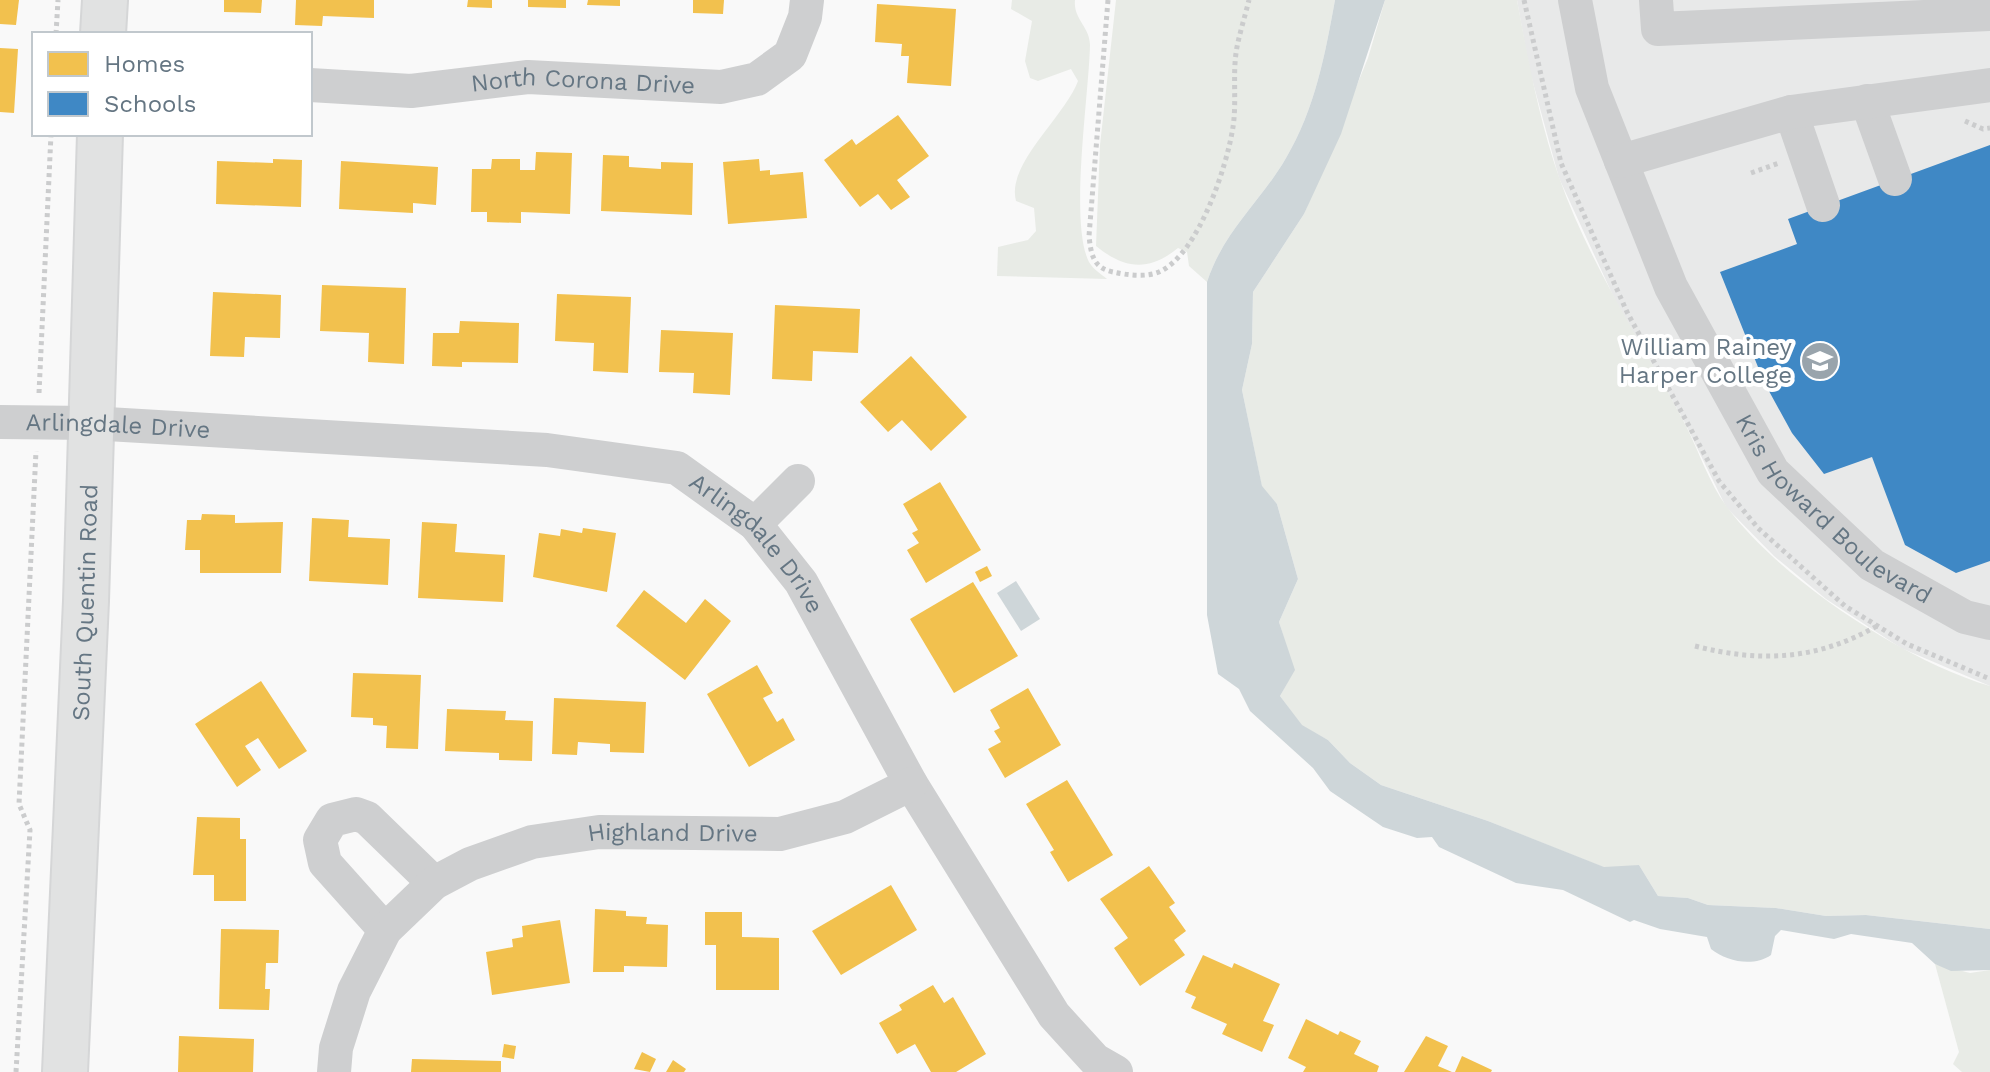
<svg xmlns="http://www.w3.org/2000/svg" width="1990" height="1072" font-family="'Work Sans',sans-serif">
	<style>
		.built { fill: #e8e9e9 }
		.green { fill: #e8ebe6 }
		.water { fill: #ced6d9 }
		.homes { fill: #f2c14e }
		.schools { fill: #3f88c5 }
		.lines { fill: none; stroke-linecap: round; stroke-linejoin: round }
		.major-casing { stroke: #d5d6d7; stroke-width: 48 }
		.path { stroke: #cbcccd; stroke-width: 5; stroke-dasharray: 4 4; stroke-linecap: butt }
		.minor { stroke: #cecfd0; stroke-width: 34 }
		.major { stroke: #e1e2e2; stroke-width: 44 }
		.labels { text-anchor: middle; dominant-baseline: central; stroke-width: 8; stroke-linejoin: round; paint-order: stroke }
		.street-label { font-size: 24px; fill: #657683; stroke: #fff }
		.poi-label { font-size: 24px; fill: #657683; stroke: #fff; text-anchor: end }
	</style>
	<rect width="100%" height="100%" fill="#f9f9f9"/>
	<path class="built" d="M1517,0H1990V686L1901,648L1826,599L1774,556L1726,507L1684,421L1615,300L1559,178L1529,68Z"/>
	<g class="green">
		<path d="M1012,0H1075C1073,19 1090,27 1090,45C1089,95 1069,223 1089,262C1093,269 1101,274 1107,279L997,276L998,247L1028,240L1036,231L1034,208L1016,201C1006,164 1064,118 1078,81L1071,69L1038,81L1030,78L1025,61L1032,21L1011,9Z"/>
		<path d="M1116,0H1335C1325,55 1315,109 1286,158C1260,203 1224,230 1207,282L1189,266L1187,252L1178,248C1149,272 1124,269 1096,246L1100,145Z"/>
		<path d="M1385,0H1517C1528,59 1539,120 1559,177C1589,263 1641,341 1683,420C1698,448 1708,482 1727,507C1780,579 1905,661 1990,686V929L1866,915L1826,916L1776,908L1708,905L1688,898L1658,896L1639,865L1618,869L1603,867L1488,821L1381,785L1350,763L1328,740L1302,726L1280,696L1294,670L1279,622L1298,579L1277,504L1262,487L1242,390L1252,344L1253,292L1304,214L1368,58Z"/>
		<path d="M1935,964L1970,973L1990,970V1072H1962L1953,1064L1959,1052Z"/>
	</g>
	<g class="water">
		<path d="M1335,0H1385L1341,134L1304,214L1253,292L1252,344L1242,390L1262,486L1277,504L1298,579L1279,622L1295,670L1280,696L1302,725L1328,740L1350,763L1381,785L1488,821L1604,867L1639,865L1658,896L1688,898L1708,905L1776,908L1826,916L1866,915L1990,929V970L1951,971L1935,964L1912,943L1851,934L1834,939L1781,930L1775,936L1771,955C1754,967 1727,962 1711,949L1707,937L1660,929L1634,920L1630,922L1563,890L1516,883L1439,847L1432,837L1417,838L1383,827L1330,791L1313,768L1250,711L1239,689L1218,674L1207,615V282C1224,230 1260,203 1286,158C1315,109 1325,55 1335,0Z"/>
		<path d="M1016,581L1040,619L1021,631L997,593Z"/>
	</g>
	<g class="homes">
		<path d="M0,0H19L16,25L0,24Z"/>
		<path d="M224,0H262L261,13L224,12Z"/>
		<path d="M296,0H374V18L323,16L322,26L295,25Z"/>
		<path d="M468,0H492V8L467,7Z"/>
		<path d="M528,0H566V8L528,7Z"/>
		<path d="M588,0H620V6L587,5Z"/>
		<path d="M693,0H724L723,14L693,13Z"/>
		<path d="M877,4L956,9L951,86L907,83L909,56H901L902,44L875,42Z"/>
		<path d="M0,48L18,49L14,113L0,112Z"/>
		<path d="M898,115L929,156L897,180L910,197L891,210L878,194L860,207L824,160L852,139L856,145Z"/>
		<path d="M536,152L572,153L570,214L521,212V223L487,222V212H471L472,169H491L492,159H520V170H535Z"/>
		<path d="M603,155L629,156V167L661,169V162L693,163L692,215L601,211Z"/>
		<path d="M273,159L302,160L301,207L216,204L217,161L273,163Z"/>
		<path d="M759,159L760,171L770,170V175L803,172L807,218L728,224L723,162Z"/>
		<path d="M341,161L438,167L436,205L413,203V213L339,209Z"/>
		<path d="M322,285L406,288L404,364L368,362L369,333L320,331Z"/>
		<path d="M213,292L281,295L280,338L245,337L244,357L210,356Z"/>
		<path d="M557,294L631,297L628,373L593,371L594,343L555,341Z"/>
		<path d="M775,305L860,309L858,353L813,351L812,381L772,379Z"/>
		<path d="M460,321L519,323L518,363L462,362V367L432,366L433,333H459Z"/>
		<path d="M661,330L733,333L730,395L693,393L694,373L659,372Z"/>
		<path d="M911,356L967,417L931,451L902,420L888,432L860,402Z"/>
		<path d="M940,482L981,550L926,583L907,550L919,543L912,533L918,530L903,504Z"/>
		<path d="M202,514L235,515V523L283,522L281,573H200V550H185L187,520H201Z"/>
		<path d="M312,518L349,520L348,537L390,539L388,585L309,581Z"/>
		<path d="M422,522L457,524L455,552L505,555L503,602L418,598Z"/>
		<path d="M583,528L616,533L607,592L533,577L539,533L560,536L561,529L582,533Z"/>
		<path d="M987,566L992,576L980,582L975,572Z"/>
		<path d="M973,582L1018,656L954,693L910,619Z"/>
		<path d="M644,590L686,623L705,599L731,621L685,680L616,626Z"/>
		<path d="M757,665L773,693L763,698L777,722L783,718L795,740L749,767L707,694Z"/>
		<path d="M353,673L421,675L418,749L386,748L387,726L373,725V718L351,717Z"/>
		<path d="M261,681L307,751L279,769L258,738L245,746L261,770L237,787L195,724Z"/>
		<path d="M1028,688L1061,745L1005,778L988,749L1001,742L994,731L1000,728L990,710Z"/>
		<path d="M554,698L646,702L644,753L610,752V744L578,742L577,755L552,754Z"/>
		<path d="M447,709L506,711L505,720L533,721L532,761L499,760V753L445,751Z"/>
		<path d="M1067,780L1113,855L1068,882L1050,852L1054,850L1026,804Z"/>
		<path d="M197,817L240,818V839H246V901H214V875H193Z"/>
		<path d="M1149,866L1175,903L1169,907L1186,931L1174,940L1185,955L1140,986L1114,948L1128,938L1100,899Z"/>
		<path d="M891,885L917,930L841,975L812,931Z"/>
		<path d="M595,909L626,911V916L647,917L646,924L668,925L667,967L624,966V972H593Z"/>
		<path d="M705,912H742V937L779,938V990H716V945H705Z"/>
		<path d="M560,920L570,983L492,995L486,952L513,947L512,939L523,937L522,926Z"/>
		<path d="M221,929L279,930L278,963H266L265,989H270L269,1010L219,1009Z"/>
		<path d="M1203,955L1232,968L1234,963L1280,984L1263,1021L1274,1025L1262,1052L1222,1034L1227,1024L1191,1008L1196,997L1185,992Z"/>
		<path d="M933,985L944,1003L953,997L986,1054L956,1072H931L915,1044L897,1054L879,1023L902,1010L899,1005Z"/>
		<path d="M1306,1019L1338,1035L1340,1031L1361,1041L1354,1054L1379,1066L1377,1072H1303L1306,1067L1288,1058Z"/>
		<path d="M179,1036L254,1039L253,1072H178Z"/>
		<path d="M1426,1036L1448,1046L1438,1066L1452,1072H1404Z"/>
		<path d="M504,1044L516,1046L514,1059L502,1057Z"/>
		<path d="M642,1052L656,1059L650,1072L634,1069Z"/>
		<path d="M1462,1056L1492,1070L1491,1072H1455Z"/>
		<path d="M412,1059L501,1061V1072H411Z"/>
		<path d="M673,1060L686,1069L684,1072H666Z"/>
	</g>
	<path class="schools" d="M1990,145V561L1956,573L1905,545L1872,457L1824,474L1792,433L1764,382L1720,272L1797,244L1788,219Z"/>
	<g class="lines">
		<defs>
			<g id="major">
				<path d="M103,34L105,0"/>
				<path id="s5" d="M65,1072L86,601L100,134"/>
			</g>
		</defs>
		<use href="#major" class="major-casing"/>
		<g class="path">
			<path d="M1108,0L1089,236C1091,254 1093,268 1113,272C1127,275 1148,278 1161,271C1199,252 1227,166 1233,127C1237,101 1232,73 1237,47C1240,32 1245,16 1249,0"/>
			<path d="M1524,0L1561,163L1627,312L1719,481L1758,528L1845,606L1907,644L1990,679"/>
			<path d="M56,34L58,0"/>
			<path d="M1965,121L1983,129L1990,128"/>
			<path d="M1751,173L1779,163"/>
			<path d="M39,393L51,134"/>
			<path d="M1695,646C1761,663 1817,660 1877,626"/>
			<path d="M16,1072L30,830L19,804L36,451"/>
		</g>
		<g class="minor">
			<path id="s1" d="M1575,0L1592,88L1671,287L1773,472L1872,565L1965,617L1990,623"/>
			<path d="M1656,0L1658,29L1990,14"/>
			<path id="s2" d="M310,85L411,91L528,77L721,87L757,79L790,55L805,17L807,0"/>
			<path d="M1867,101L1895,179"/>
			<path d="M1791,112L1823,205"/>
			<path d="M1621,161L1791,112L1990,85"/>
			<path id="s3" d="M0,422L90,423L547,450L677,468L755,524L801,582L911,784L1054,1015L1095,1060L1116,1072"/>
			<path d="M755,524L798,481"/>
			<path d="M385,930L325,863L320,840L332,820L356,814L367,818L434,883"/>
			<path id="s4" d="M334,1072L336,1048L354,991L385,930L434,883L470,864L532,842L599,832L780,834L845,817L911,784"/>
		</g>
		<use href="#major" class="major"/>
	</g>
	<defs>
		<symbol id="university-disc" viewBox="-11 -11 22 22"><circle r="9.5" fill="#99a4ac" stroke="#fff"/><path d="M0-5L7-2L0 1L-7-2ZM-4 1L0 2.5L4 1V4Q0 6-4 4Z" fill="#fff"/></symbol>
	</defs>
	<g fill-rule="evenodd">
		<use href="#university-disc" x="1798" y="339" width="44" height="44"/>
	</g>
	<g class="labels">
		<g class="street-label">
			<text stroke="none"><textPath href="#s2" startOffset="274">North Corona Drive</textPath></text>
			<text stroke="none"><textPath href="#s3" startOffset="118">Arlingdale Drive</textPath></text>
			<text stroke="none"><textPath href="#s1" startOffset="584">Kris Howard Boulevard</textPath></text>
			<text stroke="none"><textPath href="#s3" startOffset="790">Arlingdale Drive</textPath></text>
			<text stroke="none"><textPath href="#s5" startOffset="470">South Quentin Road</textPath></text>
			<text stroke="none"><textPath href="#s4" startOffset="468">Highland Drive</textPath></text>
		</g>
		<g class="poi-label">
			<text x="1792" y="347">William Rainey<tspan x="1792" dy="28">Harper College</tspan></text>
		</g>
	</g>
	<rect x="32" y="32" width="280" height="104" fill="#ffffff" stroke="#c1c8cd" stroke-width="2"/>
	<rect x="48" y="52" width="40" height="24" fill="#f2c14e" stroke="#c1c8cd" stroke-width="2"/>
	<text x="104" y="72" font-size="24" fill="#657683">Homes</text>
	<rect x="48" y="92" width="40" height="24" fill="#3f88c5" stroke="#c1c8cd" stroke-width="2"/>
	<text x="104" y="112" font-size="24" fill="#657683">Schools</text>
</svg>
